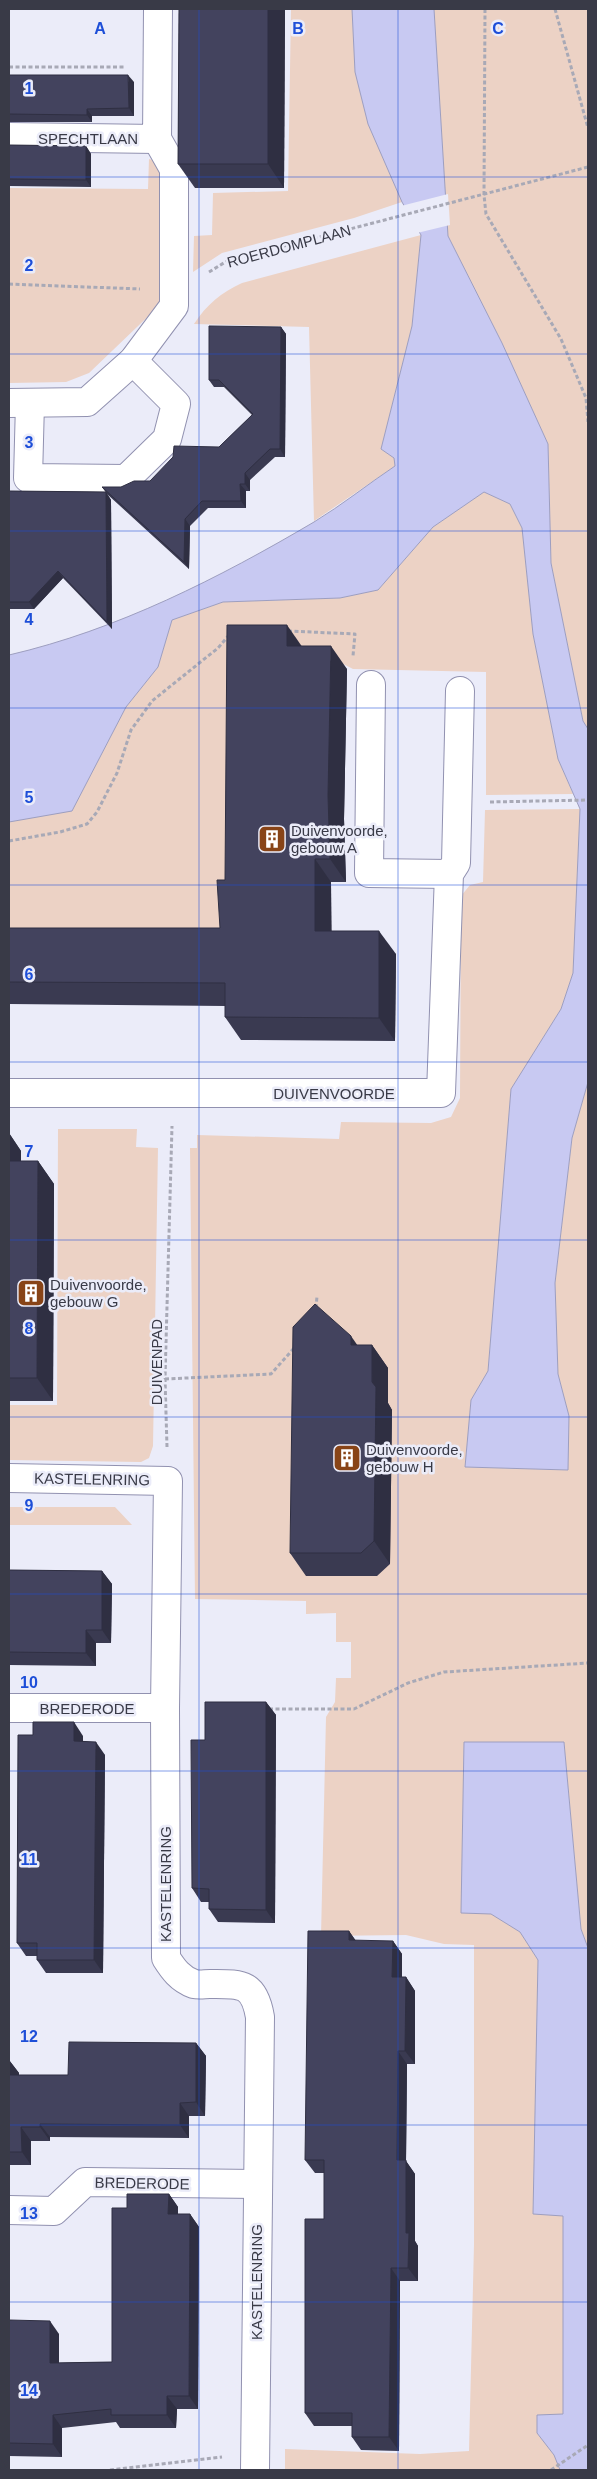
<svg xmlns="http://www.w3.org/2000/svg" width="597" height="2479" font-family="Helvetica,sans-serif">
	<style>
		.green { fill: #ecd2c5 }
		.water { fill: #c8c9f2; stroke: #9d9ebf }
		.pier { fill: #ebecf9 }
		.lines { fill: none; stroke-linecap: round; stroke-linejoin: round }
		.minor-casing { stroke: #9191b0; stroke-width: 30 }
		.path { stroke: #a8a9b6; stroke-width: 3; stroke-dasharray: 4 2.5; stroke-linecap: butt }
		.minor { stroke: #fff; stroke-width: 28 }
		.wall { fill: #3a3a51 }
		.shaded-wall { fill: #2f2f42 }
		.building { fill: #43435e; stroke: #2f2f42 }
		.grid { fill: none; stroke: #1d4ed8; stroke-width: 1; stroke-opacity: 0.55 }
		.labels { text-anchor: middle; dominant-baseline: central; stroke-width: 5; stroke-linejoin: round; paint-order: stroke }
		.street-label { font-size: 15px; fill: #393a47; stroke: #ebecf9 }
		.poi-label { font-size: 15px; fill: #393a47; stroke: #ebecf9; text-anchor: start }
		.grid-label { font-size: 16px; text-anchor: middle; font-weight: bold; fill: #1d4ed8; stroke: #ebecf9; stroke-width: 5; stroke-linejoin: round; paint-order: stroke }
	</style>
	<rect width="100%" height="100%" fill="#ebecf9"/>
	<g class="green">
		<path d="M291,9H352L355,72L368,124L402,202L354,218L222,253L193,272L194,236L212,235L213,193L288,191Z"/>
		<path d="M434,9H588V729L583,721L551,563L548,444L502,343L448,236Z"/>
		<path d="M149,159L160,162L161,304L89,373L66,382L9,383V188L148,189Z"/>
		<path d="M421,235L412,326L381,449L394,458L395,466L314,521L309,327L194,324C207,304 221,293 242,283Z"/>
		<path d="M484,492L510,504L522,528L533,634L558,759L573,794L486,795V672L353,669L312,648L244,948L9,946V822L72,810L126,707L158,667L172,620L223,602L340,598L378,590L433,527Z"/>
		<path d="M580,809L573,973L561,1009L511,1090L488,1371L471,1400L465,1467L568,1470L569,1416L558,1374L555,1283L572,1138L588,1082V1948L581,1929L564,1742H464L461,1913H490L520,1932L538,1960L533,2214L563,2215V2414L537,2433L554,2455L560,2470H285V2449L420,2454L469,2451L474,2244V1945L444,1944L406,1935L321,1936L326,1717L335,1702L336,1678H351V1642H336V1613L306,1614V1601L195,1599L190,1148H197V1135L339,1139L341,1122L431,1123L451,1117L460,1098L461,896L470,885L483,882L485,810Z"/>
		<path d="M58,1129H137L136,1147L158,1148L153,1446L149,1458L141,1462L9,1460V1405H57Z"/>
		<path d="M9,1507H115L132,1525H9Z"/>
	</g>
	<g class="water">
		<path d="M352,9H434L448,236L502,343L548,444L551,563L583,721L588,729V1082L572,1138L555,1283L558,1374L569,1416L568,1470L465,1467L471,1400L488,1371L511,1089L561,1009L573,973L580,809L558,759L533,634L522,528L510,504L484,492L433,527L378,590L340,598L223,602L172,620L158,667L126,707L72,811L9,822V655C117,630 219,578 314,522C342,505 368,484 395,466L394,458L381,449L412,326L421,235L402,202L368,124L355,72Z"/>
		<path d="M464,1742H564L581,1929L588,1948V2470H560L554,2455L537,2433V2415L563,2414V2216L533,2214L538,1960L520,1932L491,1914L461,1913Z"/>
	</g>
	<path class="pier" d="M448,194L450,225L417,233L401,206Z"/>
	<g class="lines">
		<defs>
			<g id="minor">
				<path d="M9,137L157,139L158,9"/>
				<path d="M9,403L87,402L133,361L174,306V169L157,139"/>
				<path d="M30,403L28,478L126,479L167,439L176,404L133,361"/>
				<path d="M371,685L369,873L449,874"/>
				<path d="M9,1093H441L449,874L456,863L460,691"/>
				<path d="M9,1478L168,1481L165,1708L166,1958C173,1969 180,1979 194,1984C199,1985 205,1984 210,1984C241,1984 254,1982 260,2017L255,2470"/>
				<path d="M9,1708H165"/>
				<path d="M9,2210L54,2211L85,2182L257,2184"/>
			</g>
		</defs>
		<use href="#minor" class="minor-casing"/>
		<g class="path">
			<path d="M485,9L484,195L486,214L561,339L586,398L588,422"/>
			<path d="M555,9L588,128"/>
			<path d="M9,67H124"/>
			<path d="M209,272L227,261L588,167"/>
			<path d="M9,284L140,289"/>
			<path d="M288,631L355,634L353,656"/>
			<path d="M490,802L588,800"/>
			<path d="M9,841L60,832L87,824L97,812L117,773L131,730L152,701L218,648L229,635"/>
			<path d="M316,1308L317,1296"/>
			<path d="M165,1379L271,1374L295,1347"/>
			<path d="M167,1447L165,1379L172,1126"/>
			<path d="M269,1709H354L408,1683L444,1672L588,1663"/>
			<path d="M110,2470L222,2457"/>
			<path d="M551,2470L588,2445"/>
		</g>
		<use href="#minor" class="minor"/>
	</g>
	<g class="wall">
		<path d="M179,9H285L284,188H195L178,164Z"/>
		<path d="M9,75L134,82V116H92V122H9Z"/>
		<path d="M9,145L86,146L91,154V187L9,186Z"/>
		<path d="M281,327L286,334L285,457H275L250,480V491H246V508H208L190,526L189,569L107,494L102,487H121L150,481L219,447L252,415L224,387H214L209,380Z"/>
		<path d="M9,491L106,492L111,500L112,629L63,578L34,609H9Z"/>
		<path d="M301,646L347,669L344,819L346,882H331V931L396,954L395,1041L241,1040L225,1017V1006L9,1004V928H220L225,880Z"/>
		<path d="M9,1133L21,1151V1161H38L54,1184L53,1401H9Z"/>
		<path d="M357,1345H372L388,1368V1403L392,1410L390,1564L377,1576H306L290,1553Z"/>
		<path d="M9,1570L102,1571L112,1584L111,1643H96V1666L9,1665Z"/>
		<path d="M266,1702L276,1715L275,1923L218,1922L209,1909V1902H201L192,1888L205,1740Z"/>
		<path d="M83,1736V1741L105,1755L103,1973H46L37,1960V1956H26L17,1943Z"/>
		<path d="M349,1931L356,1941H393L402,1954V1977H406L415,1991V2064H407L406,2161L415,2174V2241L418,2246V2281H400L399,2451L361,2450L352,2437V2426H314L305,2413L324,2219V2173H315L305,2160Z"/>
		<path d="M196,2043L206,2056L205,2116H189V2138L50,2137V2141H31V2165H9V2060L19,2073V2075H68Z"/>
		<path d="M169,2194L178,2207V2214H190L199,2227L198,2409H177L176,2428H120L116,2422L62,2428V2457L9,2456V2320L59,2334V2363L112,2362L127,2208Z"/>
	</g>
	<g class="shaded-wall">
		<path d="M268,9H285L284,188L268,164Z"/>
		<path d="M128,75L134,82V116L129,108Z"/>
		<path d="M87,109L92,116V122L87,115Z"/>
		<path d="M86,146L91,154V187L86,180Z"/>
		<path d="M281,327L286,334L285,457L280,449Z"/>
		<path d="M245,473L250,480V491L245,484Z"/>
		<path d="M240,484L246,491V508L241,501Z"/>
		<path d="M106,492L111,500L112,629L107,622Z"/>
		<path d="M185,519L190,526L189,569L184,562Z"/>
		<path d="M58,571L63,578L34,609L29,602Z"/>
		<path d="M287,625L303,648L287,646Z"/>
		<path d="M331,646L347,669L344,819L346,882L330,859L328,796Z"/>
		<path d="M315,859L331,882L332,954L315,931Z"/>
		<path d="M379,931L396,954L395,1041L379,1018Z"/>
		<path d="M9,1133L21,1151V1184L9,1166Z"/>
		<path d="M38,1161L54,1184L53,1401L37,1378Z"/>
		<path d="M351,1336L367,1359L351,1345Z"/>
		<path d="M372,1345L388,1368V1403L392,1410L390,1564L374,1541Z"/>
		<path d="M102,1571L112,1584L111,1643L102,1630Z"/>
		<path d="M86,1630L96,1643V1666L86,1653Z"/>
		<path d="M266,1702L276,1715L275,1923L266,1910Z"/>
		<path d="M74,1722L83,1736V1755L74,1741Z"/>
		<path d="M96,1742L105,1755L103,1973L94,1960Z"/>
		<path d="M349,1931L358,1944L349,1940Z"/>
		<path d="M393,1941L402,1954V1990L392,1977Z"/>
		<path d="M406,1977L415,1991V2064L405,2051Z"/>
		<path d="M196,2043L206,2056L205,2116L196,2102Z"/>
		<path d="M398,2051L407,2064L406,2161L415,2174V2241L418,2246V2281L408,2268L406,2233L397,2160Z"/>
		<path d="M9,2060L19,2073V2088L10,2075Z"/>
		<path d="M180,2103L189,2116V2138L180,2125Z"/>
		<path d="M40,2124L50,2137V2141L40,2127Z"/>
		<path d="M21,2127L31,2141V2165L22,2152Z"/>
		<path d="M169,2194L178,2207L177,2227L168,2214Z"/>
		<path d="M190,2214L199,2227L198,2409L189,2396Z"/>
		<path d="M391,2268L400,2281L399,2451L389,2437Z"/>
		<path d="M50,2321L59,2334V2376L50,2363Z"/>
		<path d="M167,2396L177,2409L176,2428L167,2415Z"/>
		<path d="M53,2415L62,2428V2457L53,2444Z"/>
	</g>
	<g class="building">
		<path d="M179,9H268V164H178Z"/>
		<path d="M9,75H128L129,108L87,109V115L9,114Z"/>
		<path d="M9,145L86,146V180L9,179Z"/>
		<path d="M209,326L281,327L280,449H270L245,473V484H240L241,501H202L185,519L184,562L102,487H121L134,481H150L173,457L174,446L219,447L253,414L219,380H209Z"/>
		<path d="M9,491L106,492L107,622L58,571L29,602H9Z"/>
		<path d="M227,625H287V646H331L328,796L330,859H315V931H379V1018L225,1017V983L9,982V928H220L217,880H225Z"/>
		<path d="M9,1161H38L37,1378H9Z"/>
		<path d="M315,1304L351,1336V1345H372V1382L376,1387L374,1541L361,1553H290L293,1327Z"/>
		<path d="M9,1570L102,1571V1630H86V1653L9,1652Z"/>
		<path d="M205,1702H266V1910L209,1909V1889L192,1888L191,1740H205Z"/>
		<path d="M33,1722H74V1741L96,1742L94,1960H37V1943H17L18,1735H33Z"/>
		<path d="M308,1931H349V1940L393,1941L392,1977H406L405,2051H398L397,2160H406V2233H409L408,2268H391L389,2437H352V2413H305V2219H324V2160H305Z"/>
		<path d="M69,2042L196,2043V2102L180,2103V2125L40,2124V2127H21L22,2152H9V2060L10,2075H68Z"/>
		<path d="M127,2194H169L168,2214H190L189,2396H167V2415H111V2409L53,2415V2444L9,2443V2320L50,2321V2363L112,2362V2208H127Z"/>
	</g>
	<path class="grid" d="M199,9V2470M398,9V2470M9,177H588M9,354H588M9,531H588M9,708H588M9,885H588M9,1062H588M9,1240H588M9,1417H588M9,1594H588M9,1771H588M9,1948H588M9,2125H588M9,2302H588"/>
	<defs>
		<symbol id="building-square" viewBox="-11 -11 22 22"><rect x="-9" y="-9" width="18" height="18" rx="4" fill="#884417" stroke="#ebecf9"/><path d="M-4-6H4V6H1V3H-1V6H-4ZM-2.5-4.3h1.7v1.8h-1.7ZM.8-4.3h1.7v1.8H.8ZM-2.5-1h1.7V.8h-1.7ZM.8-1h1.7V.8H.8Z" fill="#fff"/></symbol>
	</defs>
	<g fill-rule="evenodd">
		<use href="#building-square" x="256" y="823" width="32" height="32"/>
		<use href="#building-square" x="15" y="1277" width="32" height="32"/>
		<use href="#building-square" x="331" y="1442" width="32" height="32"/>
	</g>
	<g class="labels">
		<g class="street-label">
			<text x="88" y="138">SPECHTLAAN</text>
			<text transform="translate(289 246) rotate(-15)">ROERDOMPLAAN</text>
			<text x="334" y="1093">DUIVENVOORDE</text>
			<text transform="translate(156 1362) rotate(-90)">DUIVENPAD</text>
			<text transform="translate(92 1479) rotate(1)">KASTELENRING</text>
			<text x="87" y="1708">BREDERODE</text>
			<text transform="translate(165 1884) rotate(-90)">KASTELENRING</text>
			<text transform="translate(142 2183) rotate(1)">BREDERODE</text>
			<text transform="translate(256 2282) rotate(-90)">KASTELENRING</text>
		</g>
		<g class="poi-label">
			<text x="291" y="830">Duivenvoorde,<tspan x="291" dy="17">gebouw A</tspan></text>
			<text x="50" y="1284">Duivenvoorde,<tspan x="50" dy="17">gebouw G</tspan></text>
			<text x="366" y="1449">Duivenvoorde,<tspan x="366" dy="17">gebouw H</tspan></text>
		</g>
	</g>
	<g class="grid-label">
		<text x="100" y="34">A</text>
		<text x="298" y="34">B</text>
		<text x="498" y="34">C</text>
		<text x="29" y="94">1</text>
		<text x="29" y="271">2</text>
		<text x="29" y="448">3</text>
		<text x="29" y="625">4</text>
		<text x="29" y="803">5</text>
		<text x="29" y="980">6</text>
		<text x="29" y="1157">7</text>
		<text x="29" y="1334">8</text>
		<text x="29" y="1511">9</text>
		<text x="29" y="1688">10</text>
		<text x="29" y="1865">11</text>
		<text x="29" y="2042">12</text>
		<text x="29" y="2219">13</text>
		<text x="29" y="2396">14</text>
	</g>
	<rect width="597" height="2479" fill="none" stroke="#393a47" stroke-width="20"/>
</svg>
